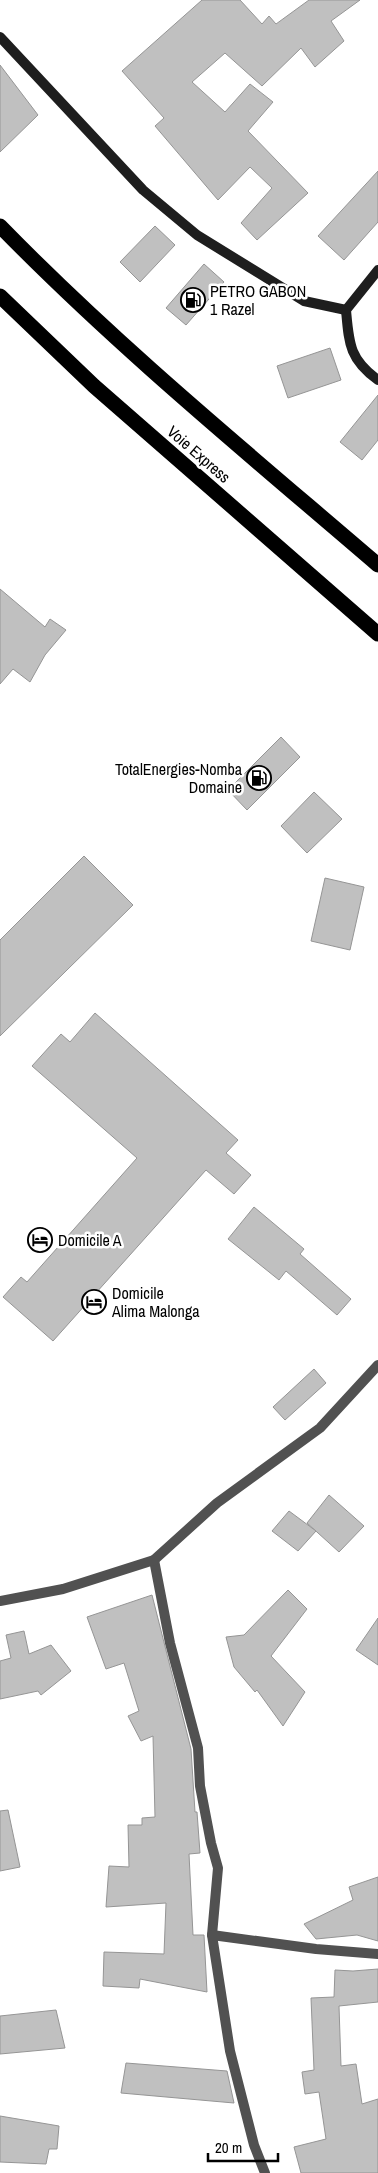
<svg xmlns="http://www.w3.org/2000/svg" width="378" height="2173" font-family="'Archivo Narrow',sans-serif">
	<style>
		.building { fill: #c0c0c0; stroke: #959595 }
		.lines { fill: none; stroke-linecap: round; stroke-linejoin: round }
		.street { stroke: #515151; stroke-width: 10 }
		.secondary { stroke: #1e1e1e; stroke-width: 10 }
		.highway { stroke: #000; stroke-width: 15 }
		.labels { text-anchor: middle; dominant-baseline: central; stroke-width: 5; stroke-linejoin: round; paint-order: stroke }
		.poi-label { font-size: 16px; fill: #000; stroke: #fff; text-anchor: start }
		.street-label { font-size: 16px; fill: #000; stroke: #fff }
	</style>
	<rect width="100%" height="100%" fill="#fff"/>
	<g class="building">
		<path d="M202,0H240L262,24L269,16L276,24L309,0H360L331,21L344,41L315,67L301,48L262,86L225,53L192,82L225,112L250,84L273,102L248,131L308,193L257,240L241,223L272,188L250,167L218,200L155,126L164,118L122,71Z"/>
		<path d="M0,65L38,115L0,152Z"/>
		<path d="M378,171V222L344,260L318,236Z"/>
		<path d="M155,226L175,245L140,282L120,262Z"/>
		<path d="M204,264L224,282L186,325L166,308Z"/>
		<path d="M330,348L341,380L288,398L277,366Z"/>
		<path d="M378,395V440L362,460L340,442Z"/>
		<path d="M0,589L45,627L50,619L66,630L45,655L30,682L13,669L0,684Z"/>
		<path d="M281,737L300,757L247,810L228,790Z"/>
		<path d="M314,792L342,819L307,853L281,826Z"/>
		<path d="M84,856L133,905L0,1036V940Z"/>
		<path d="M325,878L364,887L350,950L311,941Z"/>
		<path d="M95,1013L238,1140L226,1153L251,1175L234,1194L206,1170L53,1341L3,1297L21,1277L27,1282L137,1158L32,1066L61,1034L70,1042Z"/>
		<path d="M254,1207L304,1249L300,1254L351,1299L337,1315L286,1271L279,1280L228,1239Z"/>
		<path d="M314,1369L326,1383L285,1420L273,1407Z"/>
		<path d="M329,1495L364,1526L339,1552L307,1523Z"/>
		<path d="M289,1511L316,1531L298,1551L272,1531Z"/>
		<path d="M288,1590L307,1609L271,1656L305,1692L283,1726L257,1690L255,1692L234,1667L226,1637L244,1635Z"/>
		<path d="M152,1595L191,1749L195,1812H197L200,1853L189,1854L193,1935H204L207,1992L140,1979L139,1988L103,1986L104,1952L164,1954L166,1903L106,1907L109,1866L129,1867L128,1825H142V1818L155,1817L153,1736L141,1741L128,1716L139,1711L124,1663L106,1669L87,1617Z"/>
		<path d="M378,1618V1665L356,1650Z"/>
		<path d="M24,1631L29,1654L51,1645L71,1671L41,1695L38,1691L0,1699V1661L11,1658L6,1635Z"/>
		<path d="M8,1810L20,1867L0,1871V1811Z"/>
		<path d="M378,1877V1941L357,1935L316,1939L304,1924L353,1900L349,1887Z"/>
		<path d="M378,1969V2002L339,2006L341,2066L356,2064L362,2104L378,2099V2173H301L294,2147L326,2139L319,2092L305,2094L302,2072L314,2070L311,1998L334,1997L335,1970L353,1971Z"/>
		<path d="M56,2010L65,2048L0,2054V2016Z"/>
		<path d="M126,2063L227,2071L234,2103L121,2093Z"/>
		<path d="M0,2116L59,2126L57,2149H49L46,2164L0,2162Z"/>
	</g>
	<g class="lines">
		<g class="street">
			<path d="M154,1560L170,1643L198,1748L200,1786L211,1843L218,1868L212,1935L230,2051L254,2145L265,2173"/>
			<path d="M0,1601L63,1589L154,1560L217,1503L320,1428L378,1365"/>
			<path d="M212,1935L316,1949L378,1954"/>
		</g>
		<g class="secondary">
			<path d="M0,37L143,190L197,235L304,301L346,310"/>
			<path d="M378,270L346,310C349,343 349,359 378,380"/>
		</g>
		<g class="highway">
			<path d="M0,226C118,347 250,455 378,565"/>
			<path d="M0,296L94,386L378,634"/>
		</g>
	</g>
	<defs>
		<symbol id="fuel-ring" viewBox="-11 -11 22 22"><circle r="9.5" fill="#fff" stroke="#000" stroke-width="1.5"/><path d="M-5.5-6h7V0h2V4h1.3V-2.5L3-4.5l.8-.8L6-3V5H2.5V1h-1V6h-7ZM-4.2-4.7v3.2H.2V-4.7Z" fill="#000"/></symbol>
		<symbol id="hotel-ring" viewBox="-11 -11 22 22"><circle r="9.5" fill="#fff" stroke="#000" stroke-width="1.5"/><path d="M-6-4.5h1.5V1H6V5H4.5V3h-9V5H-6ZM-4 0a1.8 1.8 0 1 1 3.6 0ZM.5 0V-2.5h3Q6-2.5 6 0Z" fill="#000"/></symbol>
	</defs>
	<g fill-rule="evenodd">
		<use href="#fuel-ring" x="179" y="286" width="28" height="28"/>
		<use href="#fuel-ring" x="245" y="764" width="28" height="28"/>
		<use href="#hotel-ring" x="26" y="1226" width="28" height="28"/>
		<use href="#hotel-ring" x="80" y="1288" width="28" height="28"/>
	</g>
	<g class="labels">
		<g class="poi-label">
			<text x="210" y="291">PETRO GABON<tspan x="210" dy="18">1 Razel</tspan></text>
			<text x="242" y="769" text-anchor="end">TotalEnergies-Nomba<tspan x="242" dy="18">Domaine</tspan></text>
			<text x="58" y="1240">Domicile A</text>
			<text x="112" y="1293">Domicile<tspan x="112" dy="18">Alima Malonga</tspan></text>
		</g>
		<g class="street-label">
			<text transform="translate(199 454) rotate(41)">Voie Express</text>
		</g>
	</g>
	<path d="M208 2153v8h70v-8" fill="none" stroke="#000000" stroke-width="2.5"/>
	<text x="215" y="2153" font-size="15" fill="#000000" stroke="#ffffff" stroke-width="4" paint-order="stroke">20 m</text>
</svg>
